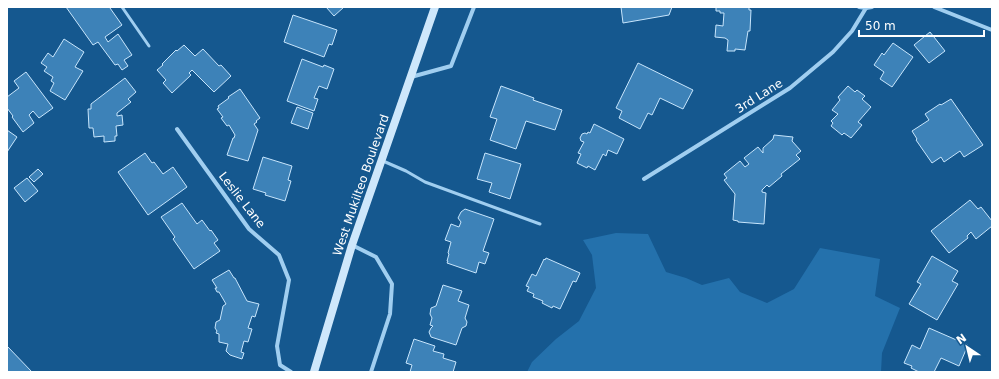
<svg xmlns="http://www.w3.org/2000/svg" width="999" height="379" font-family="'DejaVu Sans',sans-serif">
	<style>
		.green { fill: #2471ac }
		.building { fill: #3d82b8; stroke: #c7e5fc }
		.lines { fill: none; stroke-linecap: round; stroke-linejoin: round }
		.service { stroke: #a0cef0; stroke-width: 3 }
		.minor { stroke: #a0cef0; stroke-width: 4 }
		.secondary { stroke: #cee7fb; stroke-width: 8 }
		.labels { text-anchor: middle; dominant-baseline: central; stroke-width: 3.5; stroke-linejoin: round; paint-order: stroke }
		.street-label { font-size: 12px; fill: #fff; stroke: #15588f }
	</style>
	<rect width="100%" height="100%" fill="#15588f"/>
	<path class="green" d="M616,233L648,234L666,272L686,278L702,285L729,278L740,292L767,303L794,289L820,248L880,259L875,296L900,308L882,353L881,372H527L532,362L556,339L579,321L596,288L592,255L583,240Z"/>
	<g class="building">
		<path d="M66,7H111L110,8L122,25L105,37L108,42L118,34L132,55L124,60L128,66L122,70L118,64L115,65L98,42L93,45Z"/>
		<path d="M326,7H344L334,16Z"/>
		<path d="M621,7H672L669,15L623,23Z"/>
		<path d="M716,7H749V10H751L750,31H748L745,50L735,49V51H727L728,40L725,38L715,37L716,25L723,26L724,13H720V11H716Z"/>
		<path d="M293,15L337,30L332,45L329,44L324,57L284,42Z"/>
		<path d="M930,32L945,51L929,63L914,45Z"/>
		<path d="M64,39L84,52L75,67L83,71L65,100L50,91L54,83L51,81L53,77L44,71L47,67L41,63L48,53L53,57Z"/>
		<path d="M893,43L913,57L892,87L880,79L884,72L874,65L882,53L884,55Z"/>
		<path d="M184,45L195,56L203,49L219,66L221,65L231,76L214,92L192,70L189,73L191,75L172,93L163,83L166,80L157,70L163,65L162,64L176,50L177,51Z"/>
		<path d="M302,59L323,67L324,65L334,69L327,89L319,86L314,98L318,99L314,111L287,101Z"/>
		<path d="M638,63L693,90L683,109L660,98L652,115L648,113L640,129L619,118L622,111L616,108Z"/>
		<path d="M26,72L53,108L39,118L33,111L29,115L34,123L23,132L12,117L13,116L7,108V97L19,88L14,81Z"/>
		<path d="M125,78L136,92L128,99L131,102L117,113V116L122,115L123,125L116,126L117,136H115V141L104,142V136L94,137L93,128H89L88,109H91V104Z"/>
		<path d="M501,86L534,98L533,100L562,110L555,130L526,121L516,149L490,140L497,119L490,117Z"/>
		<path d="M848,86L855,92L857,90L865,96L862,99L871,107L858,122L862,125L851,138L844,133L842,135L831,126L833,123L831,121L838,114L832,110L840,100L838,97Z"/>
		<path d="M240,89L260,118L256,121L257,122L254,124L258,130L248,161L227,155L233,138H234L235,135L229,125L227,126L221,118L223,117L217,109L219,108L218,106L229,98L228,97Z"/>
		<path d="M951,99L983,145L964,157L960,151L944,162L941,157L932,163L916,140L917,139L912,131L929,120L925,114L940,104L941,105Z"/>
		<path d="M297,107L313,113L308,129L291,123Z"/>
		<path d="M594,124L624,139L617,154L608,150L606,156L603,154L595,170L588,166L587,168L577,163L581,154L578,153L584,142L581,141L580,138L582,134L585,133L587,134L588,132L590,133Z"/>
		<path d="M7,130L17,137L7,152Z"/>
		<path d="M774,135L793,137L792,141L801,151L796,155L800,159L781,174L782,176L769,187L767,185L762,190V192L766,193L764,224L738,222V221L733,220L735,194L724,180L727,178L724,174L740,161L745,167L749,164L744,158L758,147L763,153V148L773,139Z"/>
		<path d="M145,153L152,163L154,162L163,174L173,167L187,187L148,215L118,172Z"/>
		<path d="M485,153L521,164L510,199L489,192L492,183L477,179Z"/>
		<path d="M263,157L292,166L288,180L291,181L285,201L265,195L266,193L253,189Z"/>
		<path d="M38,169L43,174L34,182L29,177Z"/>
		<path d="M27,178L38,191L25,202L14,188Z"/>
		<path d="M970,200L978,209L981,207L992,221V226L976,239L971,232L967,236L968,238L949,253L931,231Z"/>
		<path d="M182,203L197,224L202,220L210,231L211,230L218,240L214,243L220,251L194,269L173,239L175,237L161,217Z"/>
		<path d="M465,209L494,219L483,251L489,253L485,264L479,262L476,273L447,263L448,261H447L449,254L448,253L451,242L445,240L451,224L459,227L461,222L458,218L461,212Z"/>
		<path d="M932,256L958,271L952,281L958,284L937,320L909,304L921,284L917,282Z"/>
		<path d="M546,258L580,273L576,282L573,281L560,309L553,306L552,308L542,303L543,301L533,297L534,294L527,291L529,287L526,286L532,274L536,276L544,259L545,260Z"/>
		<path d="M229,270L234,278H235L247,301L259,304L255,317L252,316L248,328L252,329L248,342L244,341L241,352L244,353L242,359L230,355L226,351L228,344L219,342V334L216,333L217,331L215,328L216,322L220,320L223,306L226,304L219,292H217L215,288H217L212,280Z"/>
		<path d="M443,285L462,291L458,301L469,305L465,318L467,322L466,326L462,328L456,345L431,337L429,332L431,328L433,326L430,325L432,318L430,314L431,308L436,306Z"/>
		<path d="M929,328L968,345L959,366L941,358L934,372H919L911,368L912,366L904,363L912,345L920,349Z"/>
		<path d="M414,339L435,346L433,351L444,354L443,358L456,362L453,372H410L412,365L406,363Z"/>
		<path d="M7,346L32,372H7Z"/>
	</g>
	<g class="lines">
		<g class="service">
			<path d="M122,7L149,46"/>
			<path d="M383,161L406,171L425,182L540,224"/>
		</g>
		<g class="minor">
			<path d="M859,7L866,8L872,7"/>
			<path d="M934,7L992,30"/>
			<path d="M411,77L451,66L474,7"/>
			<path d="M177,129L249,229L279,255L289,280L277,346L280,365L291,372"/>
			<path d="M644,179L790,88L833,52L852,31L866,8"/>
			<path d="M352,245L376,257L392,284L390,314L371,372"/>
		</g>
		<path class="secondary" d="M314,372L352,245L435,7"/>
	</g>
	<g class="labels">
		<g class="street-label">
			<text transform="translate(759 96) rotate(-32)">3rd Lane</text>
			<text transform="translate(361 185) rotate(-71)">West Mukilteo Boulevard</text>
			<text transform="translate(242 200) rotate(52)">Leslie Lane</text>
		</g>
	</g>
	<rect width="999" height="379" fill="none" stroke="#ffffff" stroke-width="16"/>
	<g transform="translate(967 347) rotate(325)" stroke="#15588f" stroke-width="3" paint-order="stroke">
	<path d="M0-3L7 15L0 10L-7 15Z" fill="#ffffff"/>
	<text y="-6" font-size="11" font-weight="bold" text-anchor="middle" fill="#ffffff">N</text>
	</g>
	<path d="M859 30v6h125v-6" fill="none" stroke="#ffffff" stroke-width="2"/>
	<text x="865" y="30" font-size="12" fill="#ffffff" stroke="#15588f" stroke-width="3" paint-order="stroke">50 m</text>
</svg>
